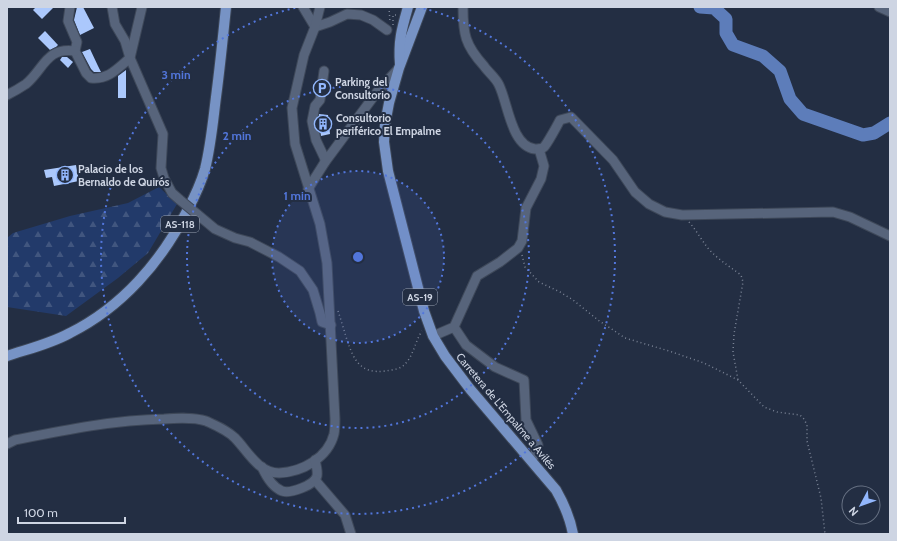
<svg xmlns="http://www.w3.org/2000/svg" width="897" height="541" font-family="Cabin,sans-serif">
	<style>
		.forest { fill: url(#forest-firs) }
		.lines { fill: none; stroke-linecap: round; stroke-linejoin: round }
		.river { stroke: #5d7dba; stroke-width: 13 }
		.building { fill: #abc8fc }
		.minor-casing { stroke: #3e4859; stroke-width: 11 }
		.major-casing { stroke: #3e4859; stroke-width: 12 }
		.path { stroke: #7a8395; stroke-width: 1.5; stroke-dasharray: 1 3; stroke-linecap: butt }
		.minor { stroke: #57647b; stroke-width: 9 }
		.major { stroke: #7793c5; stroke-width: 10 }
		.minor-bridge-casing { stroke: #3e4859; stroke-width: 11; stroke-linecap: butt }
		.minor-bridge { stroke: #57647b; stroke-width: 9 }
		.ring { fill: none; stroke: #5276db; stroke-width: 2; stroke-dasharray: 2 4 }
		.labels { text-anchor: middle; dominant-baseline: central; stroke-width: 4; stroke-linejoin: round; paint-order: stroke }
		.shield { fill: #232e43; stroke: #9ba3b3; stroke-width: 1 }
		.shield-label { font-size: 10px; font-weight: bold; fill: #ced5e3 }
		.poi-label { font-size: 11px; font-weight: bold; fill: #ced5e3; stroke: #232e43; text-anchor: start }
		.street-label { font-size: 11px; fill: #ced5e3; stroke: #232e43 }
		.centre { fill: #5276db; stroke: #232e43; stroke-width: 2 }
		.ring-label { font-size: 12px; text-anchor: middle; font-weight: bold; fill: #5276db; stroke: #232e43; stroke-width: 4; stroke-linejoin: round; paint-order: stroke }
	</style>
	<defs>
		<pattern id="forest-firs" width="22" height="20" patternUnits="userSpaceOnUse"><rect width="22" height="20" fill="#223a6a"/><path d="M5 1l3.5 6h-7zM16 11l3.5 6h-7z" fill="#41567f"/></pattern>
	</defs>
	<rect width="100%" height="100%" fill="#232e43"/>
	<path class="forest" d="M159,187L177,204L148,253L118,278L66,316L7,307V238L13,233L70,216L128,203Z"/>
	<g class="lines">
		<path class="river" d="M700,7L714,8L726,19V33L733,45L763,56L780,71L790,99L803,114L863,135L874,133L890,123"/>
	</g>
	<g class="building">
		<path d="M36,7H54L42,19L33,10Z"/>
		<path d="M77,7H83L94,28L80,35L74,20Z"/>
		<path d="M45,31L58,45L56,47L50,50L38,38Z"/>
		<path d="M90,49L98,66L101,72H94L91,69L82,52Z"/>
		<path d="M62,57H67L73,62L68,68L60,60Z"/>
		<path d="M126,70V98H118V76Z"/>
		<path d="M319,114L328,115L330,134L321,136L318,121Z"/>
		<path d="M76,165L79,181L54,186L52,177L46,178L44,170Z"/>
	</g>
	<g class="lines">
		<defs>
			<g id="minor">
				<path d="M70,7L68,21L77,42L75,51L86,73L91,78C108,80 117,69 130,58L125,41L115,24L112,7"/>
				<path d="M142,7L130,58L163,134L161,168L164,178L172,193L180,200"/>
				<path d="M303,7L315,27L330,22L347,14L361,15L373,20L387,30"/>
				<path d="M463,7C463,34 465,45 484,66C488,72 496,78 499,85C508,103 511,146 535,149C538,149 542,149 544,147C547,144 557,126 560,120L571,117L613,160L635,192L649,204L665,212L682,215L833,212L850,217L890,236"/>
				<path d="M879,7L890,12"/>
				<path d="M324,71L320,100L315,106L312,121L316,140L325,159V162"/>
				<path d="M7,95C13,92 20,88 26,84C44,69 46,47 75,51"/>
				<path d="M308,189L325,162L377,92L399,68"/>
				<path d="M197,214L215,229L235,238L250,242L279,257L300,271L313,290L320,313L322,322L331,325"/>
				<path d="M454,327L466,345L495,367L524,380L526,420L538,445L532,461"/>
				<path d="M433,336L454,327L477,276L500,262L518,248L522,241L526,208L541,179L544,166L539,149"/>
				<path d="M7,444L15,440C65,430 114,420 164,419C178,418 194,417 206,421C217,426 227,430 235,438C247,450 258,473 279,473C302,472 328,458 334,434C335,429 335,423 335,419L327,263L320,224L295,144L292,108L304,55L315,27L320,7"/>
				<path d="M262,467C266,476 272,487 282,491C290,494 315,485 317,476C318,471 316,465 315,460"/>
				<path d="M315,480L345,515L351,534"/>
			</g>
			<g id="major">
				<path d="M422,7L399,68L389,103L385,124L384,142L388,171L424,311L433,336L445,356L470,389L556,490C564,504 570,518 573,534"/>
				<path d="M400,64C398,41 402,28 408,7"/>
				<path d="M7,356C28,349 50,344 70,333C122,307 161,262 187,211C194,198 201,183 205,169C211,145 213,121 216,97C220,67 223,37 226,7"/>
			</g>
		</defs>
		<use href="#minor" class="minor-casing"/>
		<use href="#major" class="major-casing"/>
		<g class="path">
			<path d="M389,7L390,23"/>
			<path d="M393,25V15H396V17"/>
			<path d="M689,222C696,230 701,239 707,247C717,259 729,266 741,275L743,282L734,334L733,352L738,380"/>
			<path d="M522,255L525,267L539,282L560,292L573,300L598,320L625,338L669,351L704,363L738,380L764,407L777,412L800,415L804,419L807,425V441L821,498L825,534"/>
			<path d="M338,311C341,320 344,330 347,340C354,361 361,374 385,371C392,370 401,369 405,364C414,355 415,341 422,331"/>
		</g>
		<use href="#minor" class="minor"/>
		<use href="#major" class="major"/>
		<defs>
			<path id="minor-bridge" d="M180,200L197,214"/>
		</defs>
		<use href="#minor-bridge" class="minor-bridge-casing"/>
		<use href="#minor-bridge" class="minor-bridge"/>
	</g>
	<circle cx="358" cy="257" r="86" fill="#5276db" fill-opacity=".12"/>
	<g class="ring">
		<circle cx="358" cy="257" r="86"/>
		<circle cx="358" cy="257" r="171"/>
		<path d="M418 7A257 257 0 1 1 298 7"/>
	</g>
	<defs>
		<symbol id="parking-ring" viewBox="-11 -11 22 22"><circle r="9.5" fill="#232e43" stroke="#92b7fd" stroke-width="1.5"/><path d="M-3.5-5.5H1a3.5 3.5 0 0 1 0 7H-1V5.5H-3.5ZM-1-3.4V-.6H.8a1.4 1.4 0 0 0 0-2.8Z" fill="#92b7fd"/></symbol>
		<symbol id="building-ring" viewBox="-11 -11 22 22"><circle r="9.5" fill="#232e43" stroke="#92b7fd" stroke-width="1.5"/><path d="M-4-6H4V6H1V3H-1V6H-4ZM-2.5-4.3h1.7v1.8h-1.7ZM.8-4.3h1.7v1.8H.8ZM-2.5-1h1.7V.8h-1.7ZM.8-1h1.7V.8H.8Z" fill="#92b7fd"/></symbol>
	</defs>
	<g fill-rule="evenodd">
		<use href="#parking-ring" x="312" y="78" width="20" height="20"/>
		<use href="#building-ring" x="313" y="114" width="20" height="20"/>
		<use href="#building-ring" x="55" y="165" width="20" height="20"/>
	</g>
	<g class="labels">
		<g class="shield">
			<rect x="161" y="216" width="38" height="16" rx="3"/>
			<rect x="403" y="289" width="34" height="16" rx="3"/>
		</g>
		<g class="shield-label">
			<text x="180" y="224">AS-118</text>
			<text x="420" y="297">AS-19</text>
		</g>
		<g class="poi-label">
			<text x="335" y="82">Parking del<tspan x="335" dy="13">Consultorio</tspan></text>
			<text x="336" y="118">Consultorio<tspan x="336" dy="13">periférico El Empalme</tspan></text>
			<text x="78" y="169">Palacio de los<tspan x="78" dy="13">Bernaldo de Quirós</tspan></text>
		</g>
		<g class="street-label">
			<text transform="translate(506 411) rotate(50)">Carretera de L'Empalme a Avilés</text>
		</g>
	</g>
	<circle cx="358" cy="257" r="6" class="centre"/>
	<g class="ring-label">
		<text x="176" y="79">3 min</text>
		<text x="237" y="140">2 min</text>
		<text x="297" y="200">1 min</text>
	</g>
	<rect width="897" height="541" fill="none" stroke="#ced5e3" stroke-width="16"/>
	<g transform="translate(861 505) rotate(229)"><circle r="19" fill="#232e43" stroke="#677183"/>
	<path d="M0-3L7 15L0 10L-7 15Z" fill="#92b7fd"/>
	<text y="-6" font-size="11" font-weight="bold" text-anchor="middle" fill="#ced5e3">N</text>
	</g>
	<path d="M18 517v6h107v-6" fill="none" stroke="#ced5e3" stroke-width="2"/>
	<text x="24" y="517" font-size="12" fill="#ced5e3" stroke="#232e43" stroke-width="3" paint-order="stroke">100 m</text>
</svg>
